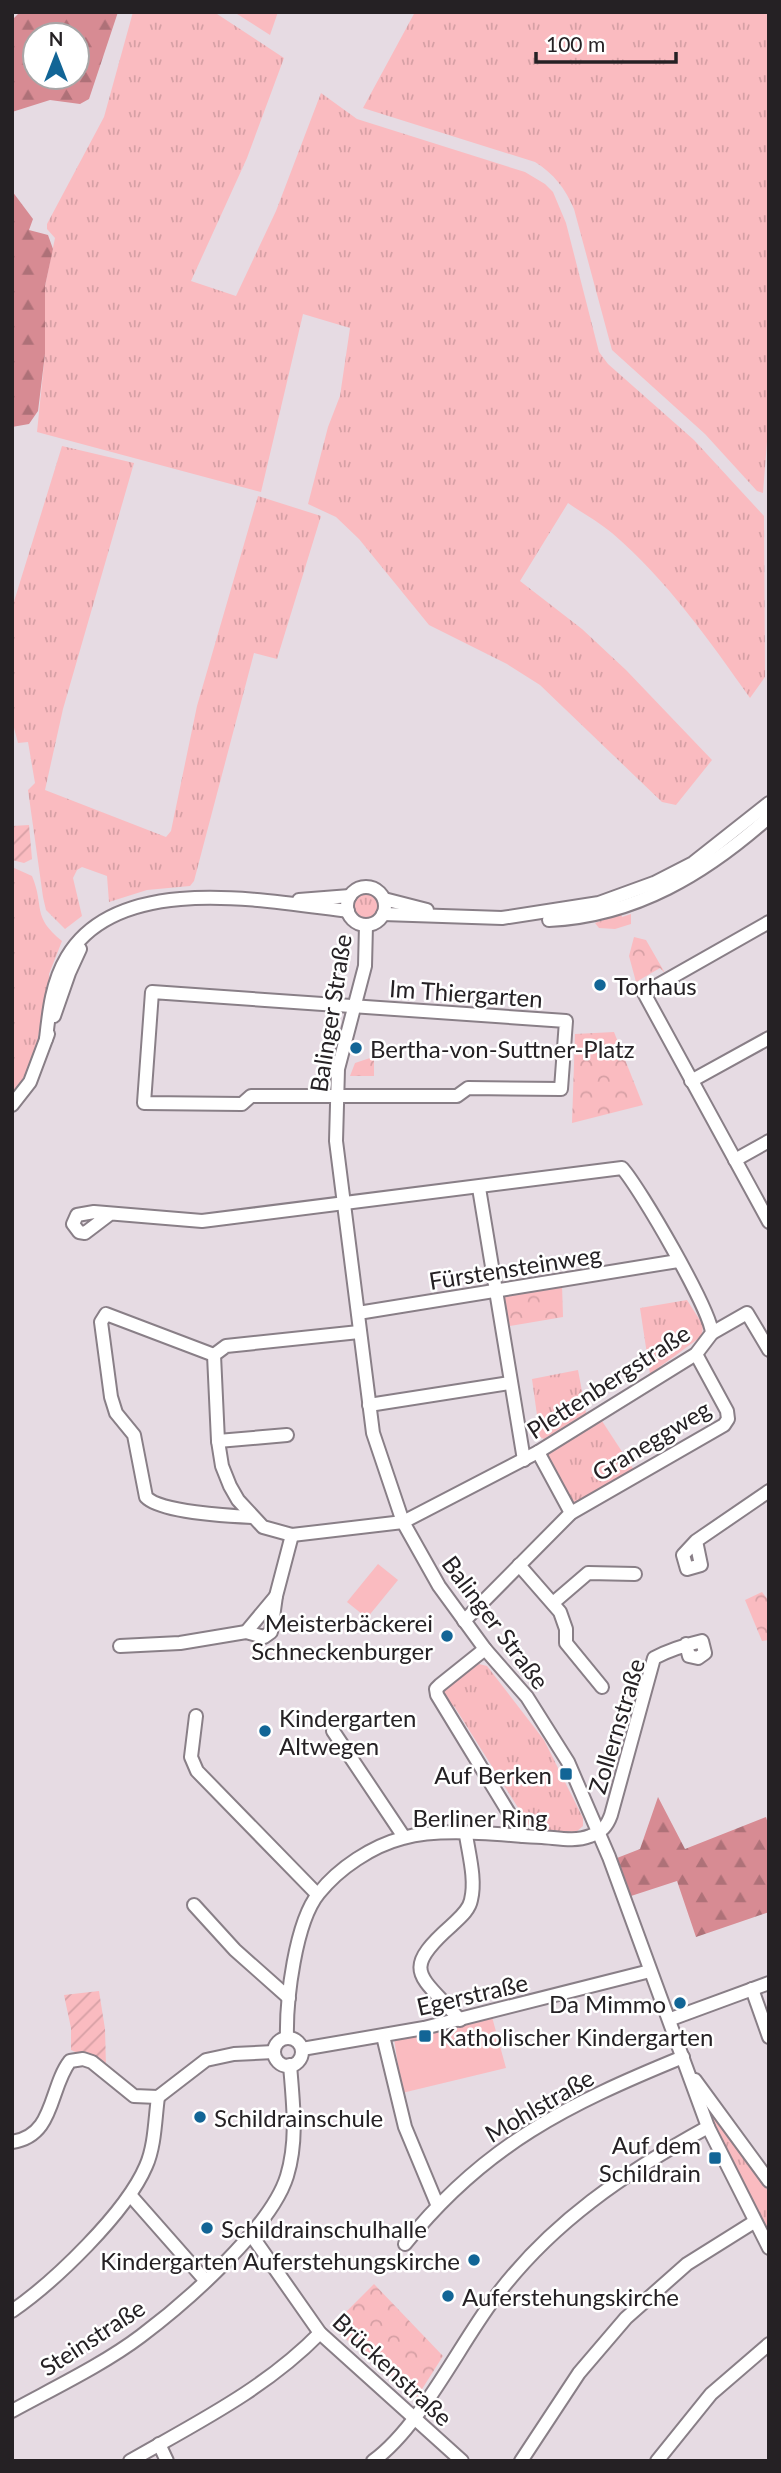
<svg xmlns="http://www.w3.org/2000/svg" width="781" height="2473" font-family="Lato,sans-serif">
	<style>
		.grass { fill: url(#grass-tufts) }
		.forest { fill: url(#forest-firs); fill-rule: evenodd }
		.park { fill: url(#park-crowns) }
		.garden { fill: url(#garden-furrows) }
		.pitch { fill: #fabbc0 }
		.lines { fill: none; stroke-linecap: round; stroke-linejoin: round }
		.minor-casing { stroke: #897f87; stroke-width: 16 }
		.minor { stroke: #fff; stroke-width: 12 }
		.poi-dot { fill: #126596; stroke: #fff; stroke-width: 2.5 }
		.labels { text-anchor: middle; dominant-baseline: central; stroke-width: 5; stroke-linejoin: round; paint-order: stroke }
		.poi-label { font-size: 24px; fill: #252124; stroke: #fff; text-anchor: start }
		.street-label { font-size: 24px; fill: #252124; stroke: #fff }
	</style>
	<defs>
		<pattern id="grass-tufts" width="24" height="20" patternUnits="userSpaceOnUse" patternTransform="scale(1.75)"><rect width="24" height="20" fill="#fabbc0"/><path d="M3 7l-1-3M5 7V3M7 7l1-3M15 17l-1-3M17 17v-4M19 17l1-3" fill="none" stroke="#d6a0a5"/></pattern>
		<pattern id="forest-firs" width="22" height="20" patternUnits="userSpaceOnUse" patternTransform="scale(1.75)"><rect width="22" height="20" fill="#d78b93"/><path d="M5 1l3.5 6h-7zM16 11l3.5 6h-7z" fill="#ae7178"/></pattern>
		<pattern id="park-crowns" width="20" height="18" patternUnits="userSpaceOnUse" patternTransform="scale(1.75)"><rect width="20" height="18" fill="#fabbc0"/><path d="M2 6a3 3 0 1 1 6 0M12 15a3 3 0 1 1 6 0" fill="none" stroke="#d6a0a5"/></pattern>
		<pattern id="garden-furrows" width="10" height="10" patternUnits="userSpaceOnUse" patternTransform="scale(1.75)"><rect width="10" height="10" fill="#fabbc0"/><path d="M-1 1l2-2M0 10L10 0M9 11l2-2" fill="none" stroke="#d6a0a5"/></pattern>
	</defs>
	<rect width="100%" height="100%" fill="#e6dbe3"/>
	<g class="grass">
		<path d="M133,12H214L284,58L247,158L191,281L236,296L276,211L321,93L357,119L525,172L545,184L553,192L566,223L599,352L608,364L694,440L764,516L765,677L750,698C709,640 667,580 612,533C599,522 582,513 568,503L520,581L582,629L626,670L712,760L676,805L662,802L540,685L507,664L429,625L359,539L336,517L308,504L328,427L340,396L350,328L303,314L261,492L37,432L45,354V286L55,238L47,229V224L104,117Z"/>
		<path d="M234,12H278L270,35Z"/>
		<path d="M415,12H769V416L763,493L757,491L705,434L612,350L574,209C565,188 554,174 535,162L363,108Z"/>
		<path d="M62,446L134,463L63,709L45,790L166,837L171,831L197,706L258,496L321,516L277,659L254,653L194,881L190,886L147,890L109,902L107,876L82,867L77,870L73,878L82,916L65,929L46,910L43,897L28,790L35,783L28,742L18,743L12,720V608Z"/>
		<path d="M12,867L32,876C45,907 31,916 62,941L49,974L50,984L32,1064L12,1096Z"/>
		<circle cx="366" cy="906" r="14"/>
		<path d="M621,914L622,917L631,914V924L615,929L599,928L595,923Z"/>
		<path d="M687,1300L703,1325L702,1336L650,1374L640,1308Z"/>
		<path d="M578,1370L586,1413L544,1439L540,1437L532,1379Z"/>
		<path d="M602,1421L634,1470L574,1511L546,1455Z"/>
		<path d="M479,1664L487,1666L544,1740L583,1818V1826L576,1832C554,1831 534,1835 520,1816L522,1814L454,1706L450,1707L443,1694L444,1687Z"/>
		<path d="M708,2110L769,2192V2238L714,2128Z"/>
	</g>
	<g class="forest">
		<path d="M20,12H118L89,99L80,104L50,100L12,112V20ZM35,35H77V77H35Z"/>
		<path d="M12,191L33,219L29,230L48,235L53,249L45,286V354L38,411L29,424L12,427Z"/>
		<path d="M658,1797L685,1849L766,1817L769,1827V1912L696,1937L677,1881L631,1896L617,1858L640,1849Z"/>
	</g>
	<g class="park">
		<path d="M634,937L646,940L665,973L660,968L636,982L629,956Z"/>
		<path d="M614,1032L643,1105L572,1123L575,1034Z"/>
		<path d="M370,1058L374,1059V1076H350L355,1063Z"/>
		<path d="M562,1285L563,1317L510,1326L500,1295Z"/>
		<path d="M762,1592L769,1601V1640L762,1641L745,1600Z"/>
		<path d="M374,2284L443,2356L417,2397L331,2327Z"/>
	</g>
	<g class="garden">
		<path d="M29,825L32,859L24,863L12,860V826Z"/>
		<path d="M99,1991L105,2029L106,2066L71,2050V2028L64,1995Z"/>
	</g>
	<g class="pitch">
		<path d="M378,1564L398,1580L367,1618L347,1602Z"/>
		<path d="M492,2017L506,2068L402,2093L394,2038Z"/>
	</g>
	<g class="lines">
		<defs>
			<g id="minor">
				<circle cx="366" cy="906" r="19"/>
				<path d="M384,899L427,910"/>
				<path d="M299,900L350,896"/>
				<path d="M383,914L502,918L599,903L654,883L693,863L769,803"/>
				<path d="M549,920C636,916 706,873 769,817"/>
				<path d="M769,922L644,993L769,1222"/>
				<path d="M366,925L365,966L338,1069L336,1141L373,1433L403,1522L439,1586L485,1649L527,1697L568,1762L609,1857L708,2127L769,2248"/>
				<path d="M152,992L566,1021L561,1089L468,1088L457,1096H251L242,1104L144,1103Z"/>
				<path d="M54,1016L69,973L80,949"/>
				<path d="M46,1039C49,1011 52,982 67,957C118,871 266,901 348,911"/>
				<path d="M691,1081L769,1038"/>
				<path d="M12,1105L30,1082L48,1034"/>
				<path d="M735,1160L769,1141"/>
				<path d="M479,1188L524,1460"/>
				<path d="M110,1214L85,1233L79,1232L73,1224L77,1215L94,1212L202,1221L622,1168C640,1188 710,1309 712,1333L696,1354L538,1452L403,1522L292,1535L263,1527L238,1500L230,1486L222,1466L218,1441L214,1355L226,1346L359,1332"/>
				<path d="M358,1313L678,1261"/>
				<path d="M712,1333L747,1313L769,1350"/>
				<path d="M214,1355L106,1314L101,1322L111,1397L116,1413L134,1435L146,1497C160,1512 229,1516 252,1517"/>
				<path d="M369,1405L510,1383"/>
				<path d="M218,1441L287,1435"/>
				<path d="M538,1452L571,1513"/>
				<path d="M696,1541L701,1565L687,1569L683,1555L696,1541L769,1491"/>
				<path d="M519,1565L560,1612L566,1629V1643L602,1687"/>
				<path d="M553,1603L588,1573L635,1574"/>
				<path d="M464,1621L571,1513L724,1425L728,1419L727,1411L696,1354"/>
				<path d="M246,1632L276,1596"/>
				<path d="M120,1646L180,1643L246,1632L264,1637L271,1632L276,1596L292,1535"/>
				<path d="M485,1649L440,1685L436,1689L437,1695L523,1836"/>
				<path d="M196,1716L191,1757L197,1771L317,1894"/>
				<path d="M333,1731L404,1837"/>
				<path d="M194,1905L235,1950L289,1998"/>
				<path d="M752,1989L769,2037"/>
				<path d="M671,2019L769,1983"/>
				<path d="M460,2020C421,1975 399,1972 451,1926C458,1919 469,1911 471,1900C476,1880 469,1855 466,1835"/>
				<path d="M383,2036L405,2127L437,2204"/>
				<path d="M287,2038C286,2001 295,1922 319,1893C339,1868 372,1846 403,1838C442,1827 501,1835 542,1837C558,1838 575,1842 590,1836C602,1832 607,1826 611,1815L654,1658C669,1650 685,1645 702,1641L705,1653L698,1658L689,1656L686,1644"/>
				<circle cx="288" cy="2052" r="14"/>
				<path d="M302,2049L424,2028L650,1971"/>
				<path d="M695,2080L769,2181"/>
				<path d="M12,2142C55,2136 49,2088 70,2061L83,2059L92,2062L134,2096L158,2097L206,2060L234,2054L274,2052"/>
				<path d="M131,2196L205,2280"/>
				<path d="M252,2236L320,2333L462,2461"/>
				<path d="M405,2244C484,2145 568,2104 683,2057"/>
				<path d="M12,2311C54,2282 126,2213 146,2166C155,2146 155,2119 158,2097"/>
				<path d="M12,2411C54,2388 104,2364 141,2336C185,2303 271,2228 287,2176C298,2140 293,2103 290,2065"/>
				<path d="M159,2444L167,2461"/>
				<path d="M130,2461C198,2422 265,2389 320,2333"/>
				<path d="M373,2461C420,2427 458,2347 494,2299C550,2223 626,2172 708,2127"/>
				<path d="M521,2461L579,2373L626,2318L687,2264L754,2222"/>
				<path d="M657,2461L711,2394L769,2344"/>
			</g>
		</defs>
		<use href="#minor" class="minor-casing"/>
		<use href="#minor" class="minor"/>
	</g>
	<g class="poi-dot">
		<circle cx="600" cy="985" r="7"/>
		<circle cx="356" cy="1048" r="7"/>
		<circle cx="447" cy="1636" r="7"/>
		<circle cx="265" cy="1731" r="7"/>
		<rect x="559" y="1767" width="14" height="14" rx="3.5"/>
		<circle cx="680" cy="2003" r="7"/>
		<rect x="418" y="2029" width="14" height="14" rx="3.5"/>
		<circle cx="200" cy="2117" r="7"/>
		<rect x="708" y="2151" width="14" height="14" rx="3.5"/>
		<circle cx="207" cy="2228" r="7"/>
		<circle cx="474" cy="2260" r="7"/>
		<circle cx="448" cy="2296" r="7"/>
	</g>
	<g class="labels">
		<g class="poi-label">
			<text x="614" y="985">Torhaus</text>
			<text x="370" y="1048">Bertha-von-Suttner-Platz</text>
			<text x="433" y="1622" text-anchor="end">Meisterbäckerei<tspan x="433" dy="28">Schneckenburger</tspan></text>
			<text x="279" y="1717">Kindergarten<tspan x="279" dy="28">Altwegen</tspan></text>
			<text x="552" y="1774" text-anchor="end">Auf Berken</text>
			<text x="666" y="2003" text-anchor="end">Da Mimmo</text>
			<text x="439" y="2036">Katholischer Kindergarten</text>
			<text x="214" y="2117">Schildrainschule</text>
			<text x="701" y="2144" text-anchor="end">Auf dem<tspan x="701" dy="28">Schildrain</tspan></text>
			<text x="221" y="2228">Schildrainschulhalle</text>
			<text x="460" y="2260" text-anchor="end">Kindergarten Auferstehungskirche</text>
			<text x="462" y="2296">Auferstehungskirche</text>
		</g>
		<g class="street-label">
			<text transform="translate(466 993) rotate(4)">Im Thiergarten</text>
			<text transform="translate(330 1013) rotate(-81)">Balinger Straße</text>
			<text transform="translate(515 1267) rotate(-9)">Fürstensteinweg</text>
			<text transform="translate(608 1381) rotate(-33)">Plettenbergstraße</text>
			<text transform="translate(651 1440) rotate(-31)">Graneggweg</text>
			<text transform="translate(496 1622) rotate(53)">Balinger Straße</text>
			<text transform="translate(616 1726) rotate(-73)">Zollernstraße</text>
			<text x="480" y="1817">Berliner Ring</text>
			<text transform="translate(472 1994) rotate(-13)">Egerstraße</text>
			<text transform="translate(539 2105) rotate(-30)">Mohlstraße</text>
			<text transform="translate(92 2337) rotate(-33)">Steinstraße</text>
			<text transform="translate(393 2369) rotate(43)">Brückenstraße</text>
		</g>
	</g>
	<rect width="781" height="2473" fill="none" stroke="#252124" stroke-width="28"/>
	<g transform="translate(56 56)"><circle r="33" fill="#ffffff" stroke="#a8a6a7" stroke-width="2"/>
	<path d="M0-5L12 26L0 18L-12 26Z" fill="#126596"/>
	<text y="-10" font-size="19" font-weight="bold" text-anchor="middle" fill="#252124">N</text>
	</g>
	<path d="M536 52v10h140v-10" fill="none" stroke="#252124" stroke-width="3.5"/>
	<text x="546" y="52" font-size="21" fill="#252124" stroke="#ffffff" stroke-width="5" paint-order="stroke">100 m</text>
</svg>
